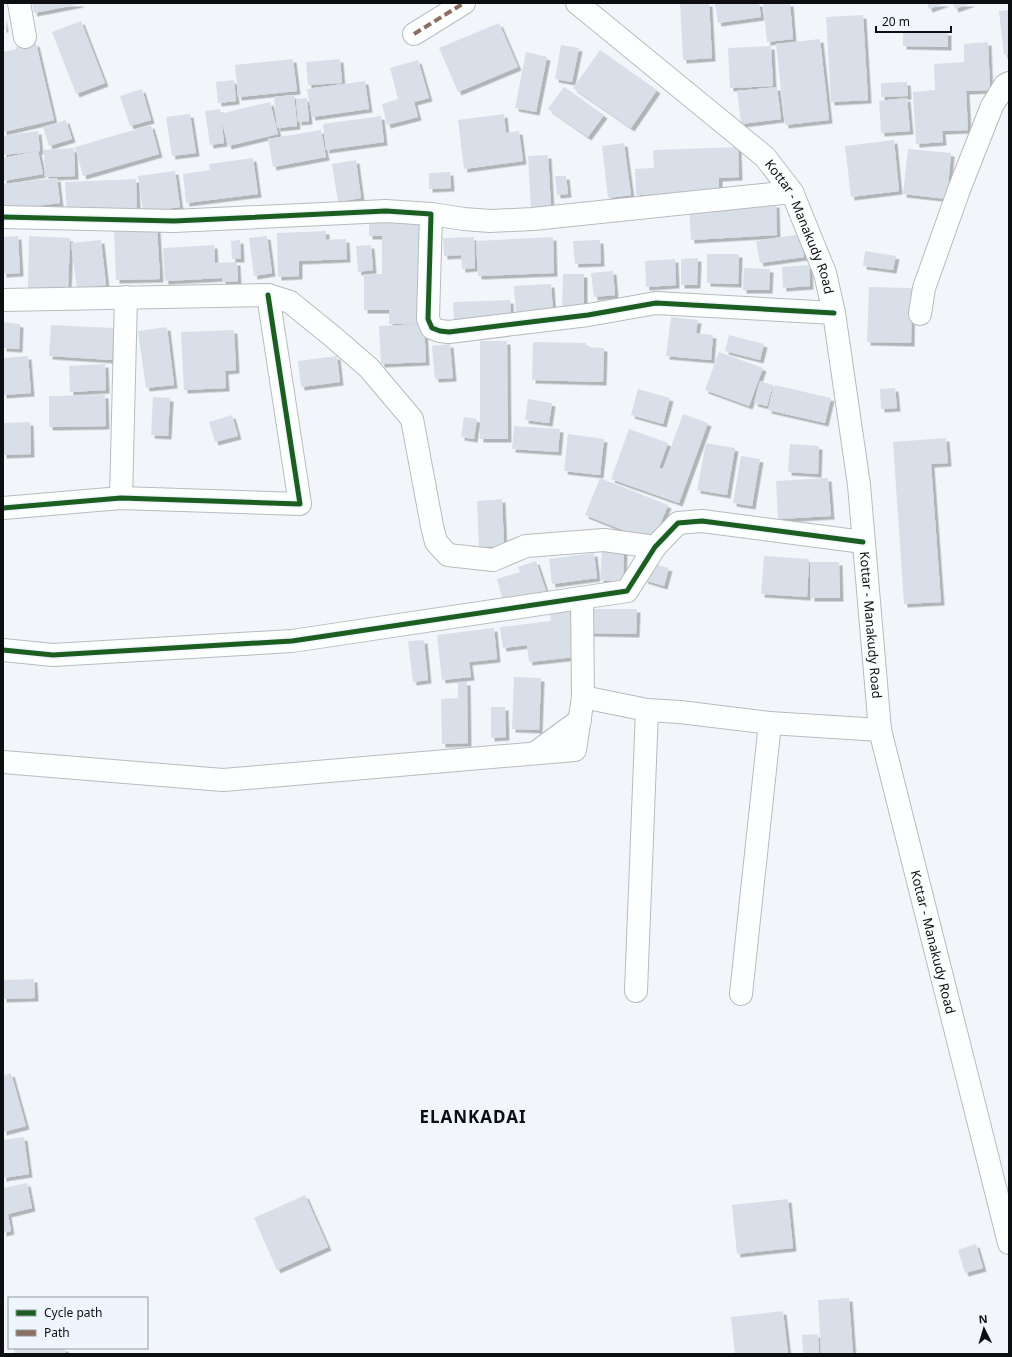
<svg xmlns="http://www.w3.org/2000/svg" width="1012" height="1357" font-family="'Noto Sans',sans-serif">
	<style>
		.building { fill: #d8dfe8; filter: url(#shadow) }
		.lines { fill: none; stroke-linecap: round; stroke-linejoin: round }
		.minor-casing { stroke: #b8bbbe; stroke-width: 24 }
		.secondary-casing { stroke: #b8bbbe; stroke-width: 24 }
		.minor { stroke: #fdfefe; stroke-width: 22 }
		.secondary { stroke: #fdfefe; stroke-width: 22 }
		.quiet { stroke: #8d6e63; stroke-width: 4; stroke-dasharray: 8 4; stroke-linecap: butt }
		.cycleway-casing { stroke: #eff5fd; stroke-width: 8 }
		.cycleway { stroke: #1b5e20; stroke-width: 5 }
		.labels { text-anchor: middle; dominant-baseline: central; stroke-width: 3.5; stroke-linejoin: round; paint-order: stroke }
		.street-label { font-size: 13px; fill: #0c0e11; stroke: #eff5fd }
		.district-label { font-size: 17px; font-weight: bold; letter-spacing: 1px; fill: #0c0e11; stroke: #eff5fd }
	</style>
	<defs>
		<filter id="shadow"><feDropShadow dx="3.5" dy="3.5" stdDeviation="0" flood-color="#0004"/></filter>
	</defs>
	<rect width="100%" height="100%" fill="#f2f6fa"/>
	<g class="building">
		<path d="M32,3H80V4L34,13Z"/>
		<path d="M680,3H709L712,58L683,60Z"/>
		<path d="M715,3H759L761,17L718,23Z"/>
		<path d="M763,3H790L793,39L767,42Z"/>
		<path d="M927,3H946L929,9Z"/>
		<path d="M953,3H972L955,9Z"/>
		<path d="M1009,10V54L1004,55L999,11Z"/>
		<path d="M863,15L868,100L831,102L826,17Z"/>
		<path d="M3,16L5,29H3Z"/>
		<path d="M81,21L105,83L76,94L52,32Z"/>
		<path d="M499,23L518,67L458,92L439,48Z"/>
		<path d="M903,32H948V47L903,46Z"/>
		<path d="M820,39L829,120L785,125L776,44Z"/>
		<path d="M988,42L990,90L966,91L968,130L942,131L943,142L916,144L913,92L935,90L934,64L964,62V44Z"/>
		<path d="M36,43L54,120L3,132V52L16,49V47Z"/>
		<path d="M561,45L579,48L572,82L555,79Z"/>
		<path d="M771,46L773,86L730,88L728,48Z"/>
		<path d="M600,50L657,90L631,128L573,88Z"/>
		<path d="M526,52L547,57L536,112L515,108Z"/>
		<path d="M293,59L297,91L238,97L235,65Z"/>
		<path d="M340,59L342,83L308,85L306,62Z"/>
		<path d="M418,60L429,98L414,102L418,117L387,125L382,104L398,99L390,68Z"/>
		<path d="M234,80L236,101L218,103L216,82Z"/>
		<path d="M365,81L369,109L312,117L307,89Z"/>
		<path d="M907,82L908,96L881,97V83Z"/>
		<path d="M564,87L604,115L588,137L548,109Z"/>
		<path d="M777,87L781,119L741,124L737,91Z"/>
		<path d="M142,89L151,120L130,126L120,96Z"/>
		<path d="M294,95L297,126L277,128L274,97Z"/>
		<path d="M307,98L309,121L298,122L296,99Z"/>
		<path d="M907,98L910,131L881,133L879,101Z"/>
		<path d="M270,102L278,134L228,146L220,114Z"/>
		<path d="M220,109L224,143L210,145L205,111Z"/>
		<path d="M190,114L196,153L172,156L166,117Z"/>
		<path d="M504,114L506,133L519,131L523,161L464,169L458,120Z"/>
		<path d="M381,116L384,142L326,150L323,124Z"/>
		<path d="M66,120L72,139L49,146L43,127Z"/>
		<path d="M151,125L159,154L83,176L75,147Z"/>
		<path d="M321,130L326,157L273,167L268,139Z"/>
		<path d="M38,131L40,151L3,155V136Z"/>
		<path d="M894,140L899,191L851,197L845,146Z"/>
		<path d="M624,143L631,195L608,198L602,146Z"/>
		<path d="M738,147L739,177L719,178V192L636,195L635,169L654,168L653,150Z"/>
		<path d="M74,148L75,176L45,177L44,150Z"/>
		<path d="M908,149L951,153L947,199L903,194Z"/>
		<path d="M38,151L43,174L3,181V158Z"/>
		<path d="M548,155L551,207L531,208L528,156Z"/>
		<path d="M253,158L258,194L186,203L183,174L210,170L209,164Z"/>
		<path d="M356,160L361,198L338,202L332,164Z"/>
		<path d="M175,171L180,207L143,212L138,176Z"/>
		<path d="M450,172L451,188L429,189V173Z"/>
		<path d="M555,176H566L568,194L557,195Z"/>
		<path d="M57,178L60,203L3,210V184Z"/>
		<path d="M136,179L137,208L67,211L65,182Z"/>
		<path d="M776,204L777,235L691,240L689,210Z"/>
		<path d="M369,223H420V324H389V310H364V274H382V236H369Z"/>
		<path d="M157,228L160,279L116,280L114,230Z"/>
		<path d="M326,231V240L346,239L347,259L299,261V276L278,277L277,233Z"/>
		<path d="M801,234L804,257L760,263L756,241Z"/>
		<path d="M18,236L20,273L3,274V237Z"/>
		<path d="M29,236L70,238L68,290L28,288Z"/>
		<path d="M267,236L272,273L254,276L249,238Z"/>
		<path d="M474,237L475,268L462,269L461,255L444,256L443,238Z"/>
		<path d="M553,237L554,273L478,276L476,241Z"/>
		<path d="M101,240L106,285L77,289L71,243Z"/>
		<path d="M240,240L241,259H232L231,241Z"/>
		<path d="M600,240L601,263L575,264L573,241Z"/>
		<path d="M214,245L215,263L237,262L238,281L222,282V278L165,281L163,248Z"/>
		<path d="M371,245L373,270L358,272L356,246Z"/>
		<path d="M865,251L896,256L893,270L863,266Z"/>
		<path d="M707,254H739L738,284L707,283Z"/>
		<path d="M698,258L697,285H681V259Z"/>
		<path d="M675,259L676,285L646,287L645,261Z"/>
		<path d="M809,265L810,286L783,288L782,267Z"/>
		<path d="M744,268L770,269L769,290H743Z"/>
		<path d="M613,271L615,295L594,297L591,273Z"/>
		<path d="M563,274H584V306H562Z"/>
		<path d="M551,284L553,312L516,314L514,286Z"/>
		<path d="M869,287L912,288L911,343L867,342Z"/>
		<path d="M510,300L511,320L454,323L453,302Z"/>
		<path d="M671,317L698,320L696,333L713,335L711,360L666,356Z"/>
		<path d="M3,322L20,324L19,349L3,348Z"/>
		<path d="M424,324L426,362L381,364L379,326Z"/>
		<path d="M51,325L113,328L112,360L49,356Z"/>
		<path d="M167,327L174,385L146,388L138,331Z"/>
		<path d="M234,330L236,370L225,371L226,388L184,390L181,332Z"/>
		<path d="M729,335L764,344L760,360L725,351Z"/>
		<path d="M480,341H507L508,439H480Z"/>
		<path d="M533,342L586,343V347L604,348L603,382L532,380Z"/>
		<path d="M450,344L453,378L435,379L432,346Z"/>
		<path d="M719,352L763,368L749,406L705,390Z"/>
		<path d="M28,356L31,393L3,395V358Z"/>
		<path d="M337,356L340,382L301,387L298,361Z"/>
		<path d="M105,364L106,390L70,392L69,366Z"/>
		<path d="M760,381L773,385L767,406L754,403Z"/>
		<path d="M774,385L831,398L825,423L768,410Z"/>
		<path d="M895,388L897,408L881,409L880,389Z"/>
		<path d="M638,389L670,398L663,424L631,415Z"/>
		<path d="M105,395L106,426L49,427V396Z"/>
		<path d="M153,397L170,398L168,436L151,435Z"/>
		<path d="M528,399L552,403L549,423L525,420Z"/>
		<path d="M683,414L708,423L679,503L611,479L629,429L668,443L659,468L663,469Z"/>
		<path d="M232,415L238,436L215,442L209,422Z"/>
		<path d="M464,417L477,419L474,439L461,437Z"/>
		<path d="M30,422L31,454L3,455V423Z"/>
		<path d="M514,426L560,429L558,452L512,449Z"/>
		<path d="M568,434L604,439L600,475L564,471Z"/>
		<path d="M946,438L948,463L931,464L941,602L904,604L893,442Z"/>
		<path d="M706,443L735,448L727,495L697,490Z"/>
		<path d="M790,444L819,446L818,474L788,472Z"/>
		<path d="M741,456L760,459L752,506L733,503Z"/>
		<path d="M600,478L668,505L653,542L585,515Z"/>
		<path d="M828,478L831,516L778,519L776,481Z"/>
		<path d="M502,499L504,546L479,547L477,501Z"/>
		<path d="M602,550L624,551L623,582L600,580Z"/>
		<path d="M594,553L597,578L552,584L549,559Z"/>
		<path d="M764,556L809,559L807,597L761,594Z"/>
		<path d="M536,561L546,591L504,604L497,579L520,572L518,567Z"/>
		<path d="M810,562H839L840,598H811Z"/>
		<path d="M650,563L669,568L664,586L644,580Z"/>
		<path d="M569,606L575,657L529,662L527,645L503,648L500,627L551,621L549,608Z"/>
		<path d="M589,609H637L636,634L589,633Z"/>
		<path d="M494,628L497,659L469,662L471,677L442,680L437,635Z"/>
		<path d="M424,640L428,680L413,682L408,641Z"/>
		<path d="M514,677L541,678L539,730L512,729Z"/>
		<path d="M458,682H467L468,743L442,744L441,699L458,698Z"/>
		<path d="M491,707H505L506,737L491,738Z"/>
		<path d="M34,979L35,998L3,999V980Z"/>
		<path d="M11,1073L26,1126L3,1132V1076Z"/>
		<path d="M24,1137L29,1174L3,1178V1140Z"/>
		<path d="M27,1183L32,1208L8,1214L11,1231L3,1233V1188Z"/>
		<path d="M305,1195L328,1247L277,1270L254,1218Z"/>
		<path d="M788,1199L793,1248L737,1254L732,1205Z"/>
		<path d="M976,1244L983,1268L965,1273L958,1250Z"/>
		<path d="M849,1298L853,1354H821L818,1300Z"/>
		<path d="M783,1311L788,1354H735L731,1317Z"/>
		<path d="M818,1334L819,1354H803L802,1335Z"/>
		<path d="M14,1348H65L66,1354H15Z"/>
	</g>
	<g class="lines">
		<defs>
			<g id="minor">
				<path d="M19,3L25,37"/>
				<path d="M414,34L464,3"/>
				<path d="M431,214L464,219L490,221L533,219L792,192"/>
				<path d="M3,217L174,221L386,211L431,214L428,319L432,328L440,331L449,332L588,315L656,303L834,313"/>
				<path d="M3,300L268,295L290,302L332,336L369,368L412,419L432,526L436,542L448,555L493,560L526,546L604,540L655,547"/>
				<path d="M920,314L924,288L960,187L992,106L1005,85L1009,83"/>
				<path d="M121,498L126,297"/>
				<path d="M3,508L121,498L300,504L268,295"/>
				<path d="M3,650L53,655L292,641L627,591L655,547L678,523L702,521L863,542"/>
				<path d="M583,697L647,710L680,712L770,723L880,730"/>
				<path d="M535,753L580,720"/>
				<path d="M3,762L223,780L575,750L583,697L582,598"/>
				<path d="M636,991L647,710"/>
				<path d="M741,994L770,723"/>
			</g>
			<g id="secondary">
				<path id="s1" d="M577,3L765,157L792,192L825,273L834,313L859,485L880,730L1009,1243"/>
			</g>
		</defs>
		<use href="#minor" class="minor-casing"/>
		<use href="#secondary" class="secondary-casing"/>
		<use href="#minor" class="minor"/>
		<use href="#secondary" class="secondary"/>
		<path class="quiet" d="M414,34L464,3"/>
		<defs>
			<g id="cycleway">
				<path d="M3,217L174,221L386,211L431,214L428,319L432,328L440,331L449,332L588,315L656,303L834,313"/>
				<path d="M3,508L121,498L300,504L268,295"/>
				<path d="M3,650L53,655L292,641L627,591L655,547L678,523L702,521L863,542"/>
			</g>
		</defs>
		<use href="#cycleway" class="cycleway-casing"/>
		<use href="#cycleway" class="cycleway"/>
	</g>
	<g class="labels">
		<g class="street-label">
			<text stroke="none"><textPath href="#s1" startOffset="322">Kottar - Manakudy Road</textPath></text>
			<text stroke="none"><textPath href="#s1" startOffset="730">Kottar - Manakudy Road</textPath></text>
			<text stroke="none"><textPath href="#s1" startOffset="1054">Kottar - Manakudy Road</textPath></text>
		</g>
		<g class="district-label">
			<text x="473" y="1116">ELANKADAI</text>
		</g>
	</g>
	<rect width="1012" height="1357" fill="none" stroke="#0c0e11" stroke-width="8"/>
	<rect x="8" y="1297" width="140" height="52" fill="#eff5fd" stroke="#94999f"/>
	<rect x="16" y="1310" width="20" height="6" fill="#1b5e20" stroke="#94999f"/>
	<text x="44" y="1317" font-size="12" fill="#0c0e11">Cycle path</text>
	<rect x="16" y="1330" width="20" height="6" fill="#8d6e63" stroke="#94999f"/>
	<text x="44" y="1337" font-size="12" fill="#0c0e11">Path</text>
	<g transform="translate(984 1329) rotate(355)" stroke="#eff5fd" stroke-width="3" paint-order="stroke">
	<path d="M0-3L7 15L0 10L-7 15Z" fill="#0c0e11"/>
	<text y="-6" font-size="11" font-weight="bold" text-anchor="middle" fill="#0c0e11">N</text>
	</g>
	<path d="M876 26v6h75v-6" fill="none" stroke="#0c0e11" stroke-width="2"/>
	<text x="882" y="26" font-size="12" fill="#0c0e11" stroke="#eff5fd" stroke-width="3" paint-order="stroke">20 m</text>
</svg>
